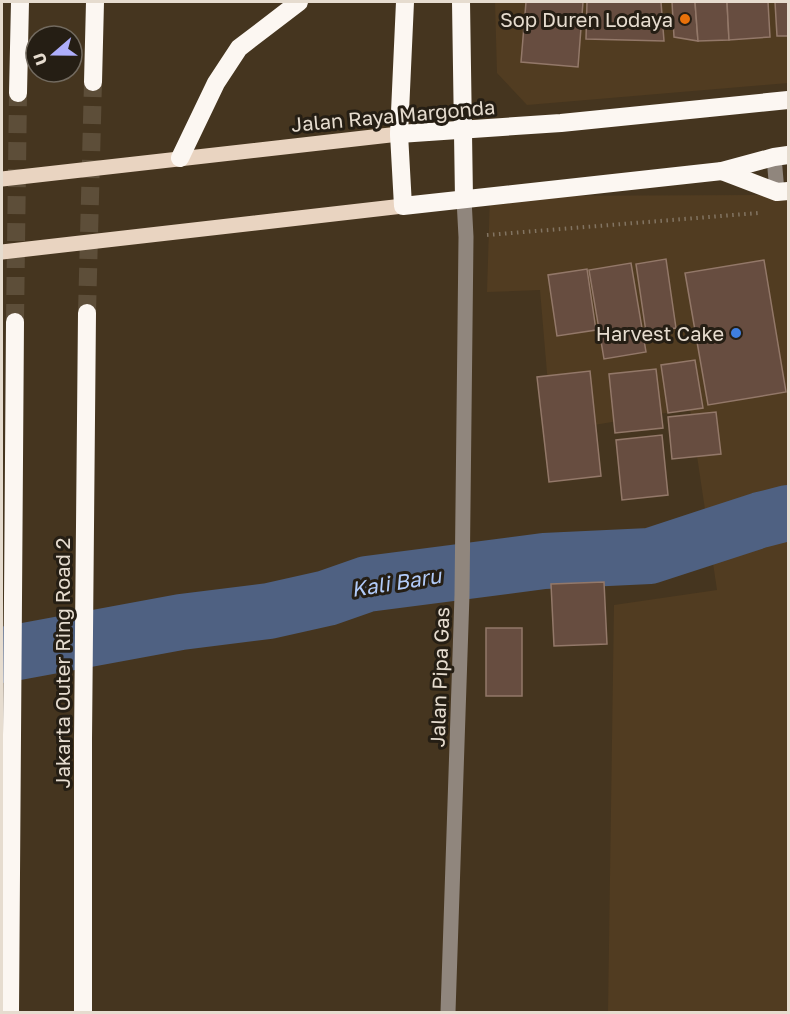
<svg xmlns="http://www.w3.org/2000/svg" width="790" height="1014" font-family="'Golos Text',sans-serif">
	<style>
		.built { fill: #513c21 }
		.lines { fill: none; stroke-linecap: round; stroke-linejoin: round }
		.river { stroke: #4f6182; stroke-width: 56 }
		.building { fill: #674d40; stroke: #937869; stroke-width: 1.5 }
		.highway-tunnel { stroke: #5d4e39; stroke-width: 18; stroke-dasharray: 18 9; stroke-linecap: butt }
		.path { stroke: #827462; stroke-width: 4; stroke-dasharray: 1.5 4.5; stroke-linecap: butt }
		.minor { stroke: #90867d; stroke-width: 15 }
		.major { stroke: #e9d4c1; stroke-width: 15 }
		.highway { stroke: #fcf7f2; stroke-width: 18 }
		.food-dot { fill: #e8710a; stroke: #251e14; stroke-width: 2 }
		.shop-dot { fill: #3f7fe0; stroke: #251e14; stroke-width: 2 }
		.labels { text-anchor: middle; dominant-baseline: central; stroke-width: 6; stroke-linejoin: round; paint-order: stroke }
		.poi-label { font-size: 20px; fill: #e6dccf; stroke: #251e14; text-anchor: end }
		.street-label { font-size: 20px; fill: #e6dccf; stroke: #251e14 }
		.water-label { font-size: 21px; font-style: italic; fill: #b2cbf9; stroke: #251e14 }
	</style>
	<rect width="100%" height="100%" fill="#45351f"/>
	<g class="built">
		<path d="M495,2H788V83L527,105L497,73Z"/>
		<path d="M788,195V1012H608L614,605L717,590L690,409L552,432L540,290L487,292L490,196Z"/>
	</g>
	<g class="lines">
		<path class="river" d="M2,655L181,622L269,611L327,598L367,584L544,561L650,556L760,520L788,513"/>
	</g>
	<g class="building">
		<path d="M526,2H583L578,67L521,62Z"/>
		<path d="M587,2H661L664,41L586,39Z"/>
		<path d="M672,2H695L698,41L674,37Z"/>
		<path d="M695,2H727L729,40L698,41Z"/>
		<path d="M727,2H768L770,37L729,40Z"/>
		<path d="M775,2H788V36H777Z"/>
		<path d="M666,259L676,328L646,332L636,264Z"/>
		<path d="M764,260L786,392L708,405L685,273Z"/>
		<path d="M631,263L646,352L604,359L589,270Z"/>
		<path d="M587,269L596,330L557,336L548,275Z"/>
		<path d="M695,360L703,408L668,413L661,365Z"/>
		<path d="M656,369L663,428L615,433L609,374Z"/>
		<path d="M590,371L601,476L549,482L537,377Z"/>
		<path d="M716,412L721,454L672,459L668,417Z"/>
		<path d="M662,435L668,495L622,500L616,440Z"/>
		<path d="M604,582L607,644L554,646L551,584Z"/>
		<rect x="486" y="628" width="36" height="68"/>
	</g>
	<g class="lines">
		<g class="highway-tunnel">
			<path d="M87,313L93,82"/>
			<path d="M15,322L18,93"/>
		</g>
		<path class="path" d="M487,235L758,213"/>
		<g class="minor">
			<path d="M774,157L777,192"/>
			<path d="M448,1012L462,595L466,237L464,199"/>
		</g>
		<g class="major">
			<path d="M2,179L399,134"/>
			<path d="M2,252L403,206"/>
		</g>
		<g class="highway">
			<path d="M405,2L399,134L403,206L722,171L774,157L788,155"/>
			<path d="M461,2L464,199"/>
			<path d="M93,82L95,2"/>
			<path d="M18,93L20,2"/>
			<path d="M399,134L561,123L788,100"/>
			<path d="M180,158L216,83L239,48L299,2"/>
			<path d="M722,171L777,192L788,191"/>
			<path d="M10,1012L15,322"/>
			<path d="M83,1012V739L87,313"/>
		</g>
	</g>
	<circle class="food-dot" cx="685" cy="19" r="6"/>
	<circle class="shop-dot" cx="736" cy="333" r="6"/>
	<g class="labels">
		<g class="poi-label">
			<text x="673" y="19">Sop Duren Lodaya</text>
			<text x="724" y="333">Harvest Cake</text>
		</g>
		<g class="street-label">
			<text transform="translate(393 115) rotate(-5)">Jalan Raya Margonda</text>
			<text transform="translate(62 663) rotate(-90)">Jakarta Outer Ring Road 2</text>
			<text transform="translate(439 677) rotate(-88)">Jalan Pipa Gas</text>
		</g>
		<g class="water-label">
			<text transform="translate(396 582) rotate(-9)">Kali Baru</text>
		</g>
	</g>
	<rect width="790" height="1014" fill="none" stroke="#e6dccf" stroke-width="6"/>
	<g transform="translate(54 54) rotate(250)"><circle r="28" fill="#251e14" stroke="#726a5f" stroke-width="1.5"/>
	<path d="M0-4.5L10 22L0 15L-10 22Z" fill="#aeaefb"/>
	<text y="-9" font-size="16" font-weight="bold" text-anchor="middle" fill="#e6dccf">U</text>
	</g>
</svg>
